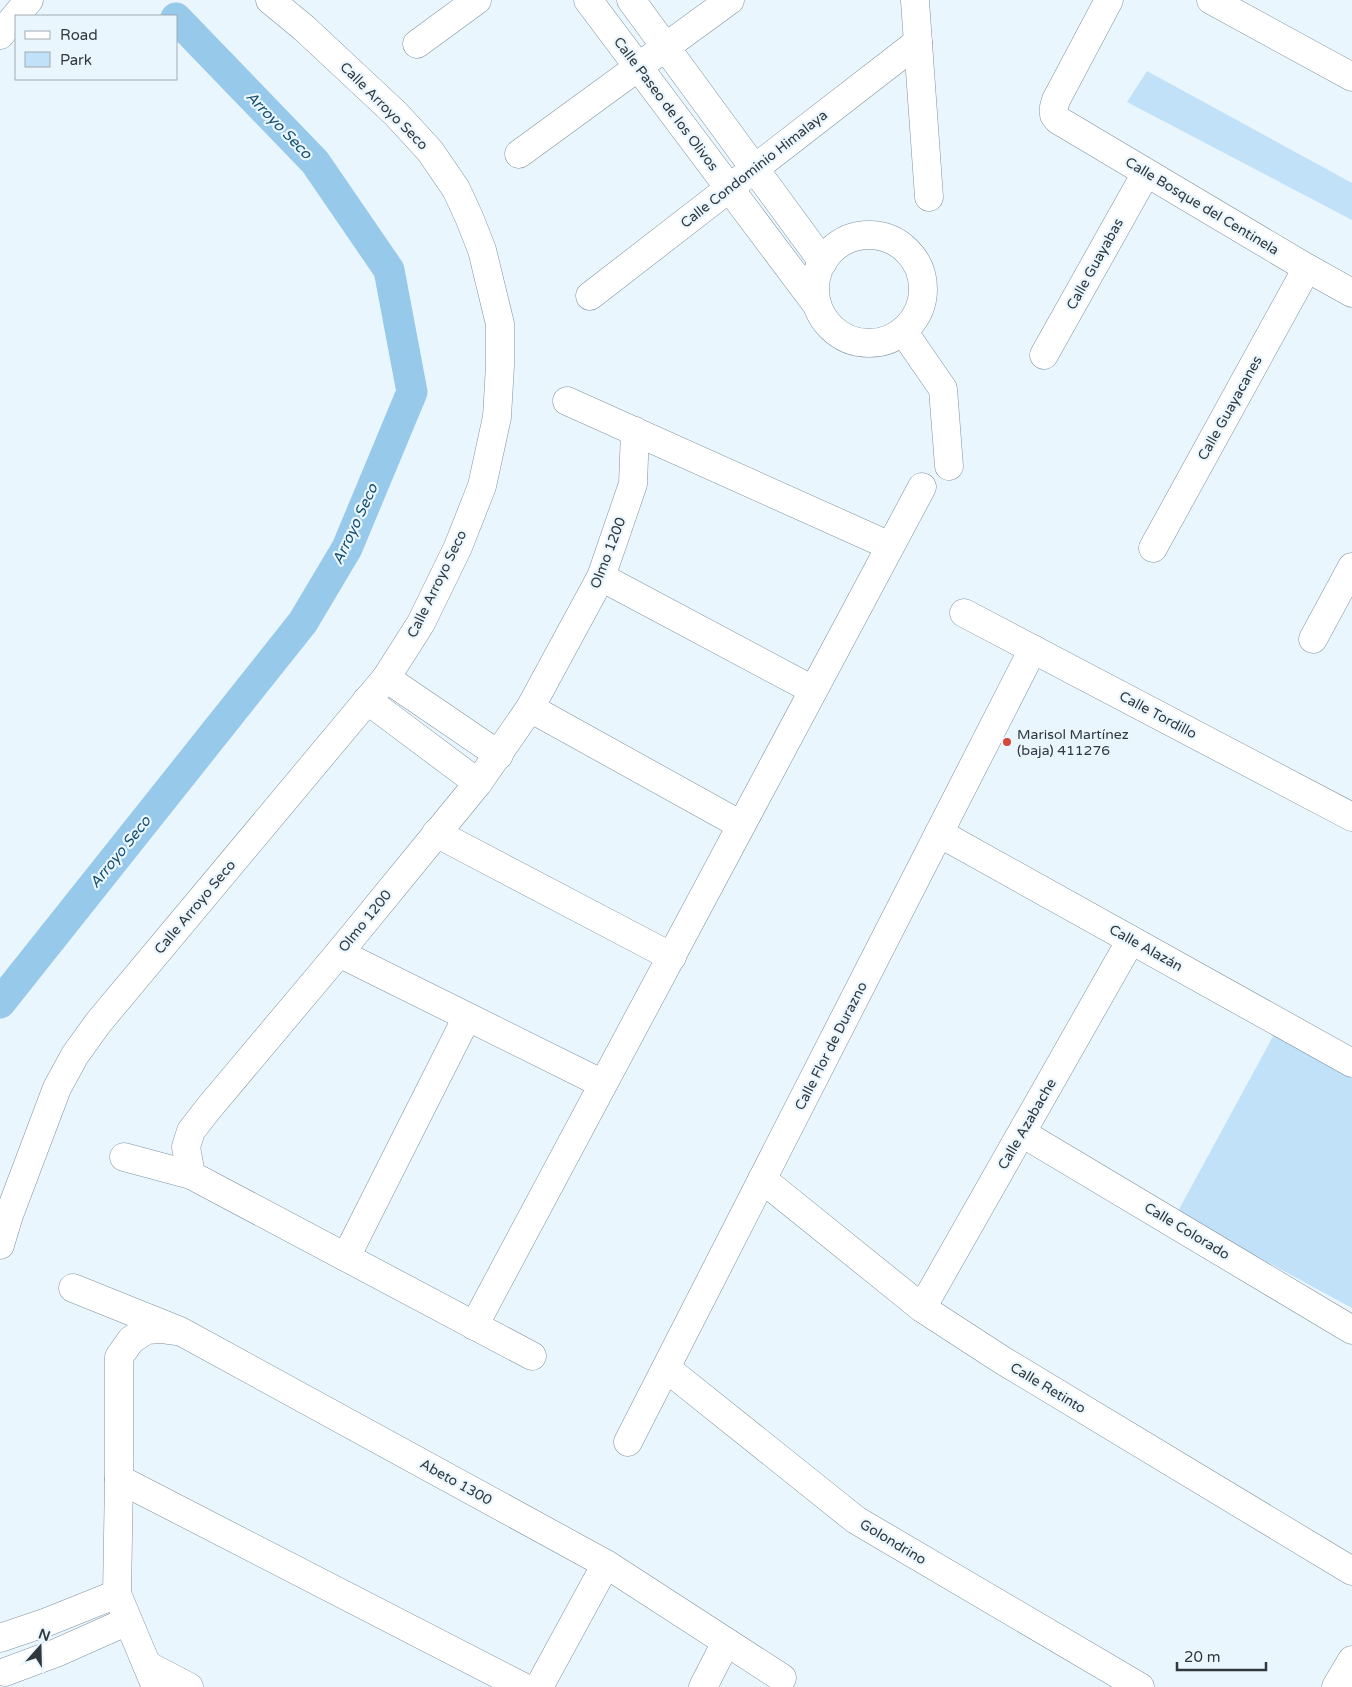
<svg xmlns="http://www.w3.org/2000/svg" width="1352" height="1687" font-family="'Varela Round',sans-serif">
	<style>
		.green { fill: #c1e1f8 }
		.lines { fill: none; stroke-linecap: round; stroke-linejoin: round }
		.canal { stroke: #97c9eb; stroke-width: 31 }
		.street-casing { stroke: #80929f; stroke-width: 29 }
		.primary-casing { stroke: #80929f; stroke-width: 29 }
		.street { stroke: #fff; stroke-width: 28 }
		.primary { stroke: #fff; stroke-width: 28 }
		.poi-dot { fill: #d6483a; stroke: #eaf6fe; stroke-width: 2 }
		.labels { text-anchor: middle; dominant-baseline: central; stroke-width: 4.5; stroke-linejoin: round; paint-order: stroke }
		.street-label { font-size: 14px; fill: #30383d; stroke: #eaf6fe }
		.poi-label { font-size: 14px; fill: #30383d; stroke: #eaf6fe; text-anchor: start }
		.water-label { font-size: 15px; font-style: italic; fill: #134e70; stroke: #eaf6fe }
	</style>
	<rect width="100%" height="100%" fill="#eaf6fe"/>
	<g class="green">
		<path d="M1147,71L1352,183V220L1127,102Z"/>
		<path d="M1277,1029L1352,1079V1308L1177,1213Z"/>
	</g>
	<g class="lines">
		<path class="canal" d="M0,1003L303,622L347,548L412,392L389,270L315,162L176,18"/>
		<defs>
			<g id="street">
				<path d="M588,0L817,305"/>
				<path d="M631,0L823,262"/>
				<path d="M1109,0L1056,100L1054,107V115L1058,120L1307,268L1352,293"/>
				<path d="M1211,0L1352,77"/>
				<path d="M915,1L929,197"/>
				<path d="M417,44L477,0"/>
				<path d="M519,154L730,0"/>
				<circle cx="869" cy="289" r="54"/>
				<path d="M590,296L918,42"/>
				<path d="M903,331L943,389L949,466"/>
				<path d="M1044,355L1146,173"/>
				<path d="M567,401L890,546"/>
				<path d="M1153,548L1307,268"/>
				<path d="M601,577L813,690"/>
				<path d="M964,613L1352,817"/>
				<path d="M1313,639L1352,567"/>
				<path d="M386,678L499,755"/>
				<path d="M367,700L478,783"/>
				<path d="M530,708L741,825"/>
				<path d="M436,833L672,957"/>
				<path d="M939,833L1352,1063"/>
				<path d="M339,953L603,1084"/>
				<path d="M1022,1133L1352,1330"/>
				<path d="M124,1157L191,1175L532,1356"/>
				<path d="M191,1175L186,1147L191,1131L208,1109L339,953L478,783L530,708L601,577L633,484L635,431"/>
				<path d="M762,1179L922,1308L1002,1360L1352,1571"/>
				<path d="M0,1245L9,1215L57,1088L75,1055L98,1023L386,678L421,623L458,547L482,486L497,417L500,365V324L482,250L469,217L456,189L430,151L396,114L304,28L270,0"/>
				<path d="M346,1257L467,1017"/>
				<path d="M73,1288L180,1331L606,1564L782,1678"/>
				<path d="M922,1308L1131,940"/>
				<path d="M474,1326L922,487"/>
				<path d="M666,1368L856,1520L1140,1687"/>
				<path d="M628,1442L1033,649"/>
				<path d="M119,1479L523,1687"/>
				<path d="M0,1638L47,1622L117,1594"/>
				<path d="M147,1665L189,1687"/>
				<path d="M5,1672L56,1653L128,1621"/>
				<path d="M156,1687L117,1594L119,1479V1357L131,1340L146,1330L161,1329L175,1331"/>
				<path d="M539,1687L606,1564"/>
				<path d="M703,1687L726,1642"/>
				<path d="M1336,1687L1352,1660"/>
			</g>
			<path id="primary" d="M0,35L29,0"/>
		</defs>
		<use href="#street" class="street-casing"/>
		<use href="#primary" class="primary-casing"/>
		<use href="#street" class="street"/>
		<use href="#primary" class="primary"/>
	</g>
	<circle class="poi-dot" cx="1007" cy="742" r="5"/>
	<g class="labels">
		<g class="street-label">
			<text transform="translate(666 104) rotate(53)">Calle Paseo de los Olivos</text>
			<text transform="translate(384 106) rotate(45)">Calle Arroyo Seco</text>
			<text transform="translate(754 169) rotate(-38)">Calle Condominio Himalaya</text>
			<text transform="translate(1202 206) rotate(31)">Calle Bosque del Centinela</text>
			<text transform="translate(1095 264) rotate(-61)">Calle Guayabas</text>
			<text transform="translate(1230 408) rotate(-61)">Calle Guayacanes</text>
			<text transform="translate(608 553) rotate(-69)">Olmo 1200</text>
			<text transform="translate(437 584) rotate(-64)">Calle Arroyo Seco</text>
			<text transform="translate(1158 715) rotate(28)">Calle Tordillo</text>
			<text transform="translate(195 907) rotate(-50)">Calle Arroyo Seco</text>
			<text transform="translate(365 921) rotate(-51)">Olmo 1200</text>
			<text transform="translate(1146 948) rotate(29)">Calle Alazán</text>
			<text transform="translate(831 1046) rotate(-63)">Calle Flor de Durazno</text>
			<text transform="translate(1027 1124) rotate(-60)">Calle Azabache</text>
			<text transform="translate(1187 1231) rotate(31)">Calle Colorado</text>
			<text transform="translate(1048 1388) rotate(31)">Calle Retinto</text>
			<text transform="translate(456 1482) rotate(29)">Abeto 1300</text>
			<text transform="translate(893 1542) rotate(31)">Golondrino</text>
		</g>
		<g class="poi-label">
			<text x="1017" y="734">Marisol Martínez<tspan x="1017" dy="16">(baja) 411276</tspan></text>
		</g>
		<g class="water-label">
			<text transform="translate(279 125) rotate(46)">Arroyo Seco</text>
			<text transform="translate(355 524) rotate(-65)">Arroyo Seco</text>
			<text transform="translate(120 852) rotate(-51)">Arroyo Seco</text>
		</g>
	</g>
	<rect x="15" y="15" width="162" height="65" fill="#eaf6fe" stroke="#a0aab1"/>
	<rect x="25" y="31" width="25" height="8" fill="#ffffff" stroke="#a0aab1"/>
	<text x="60" y="40" font-size="15" fill="#30383d">Road</text>
	<rect x="25" y="52" width="25" height="15" fill="#c1e1f8" stroke="#a0aab1"/>
	<text x="60" y="65" font-size="15" fill="#30383d">Park</text>
	<g transform="translate(40 1647) rotate(20)" stroke="#eaf6fe" stroke-width="4" paint-order="stroke">
	<path d="M0-4L9 19L0 12L-9 19Z" fill="#30383d"/>
	<text y="-8" font-size="14" font-weight="bold" text-anchor="middle" fill="#30383d">N</text>
	</g>
	<path d="M1177 1662v8h89v-8" fill="none" stroke="#30383d" stroke-width="2.5"/>
	<text x="1184" y="1662" font-size="15" fill="#30383d" stroke="#eaf6fe" stroke-width="4" paint-order="stroke">20 m</text>
</svg>
